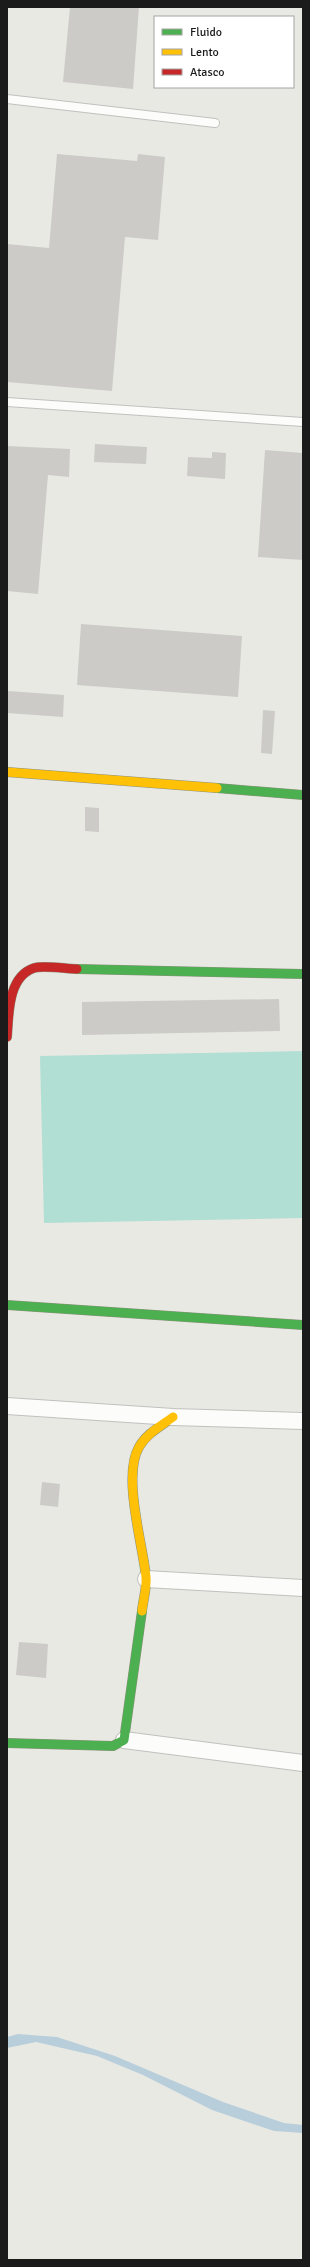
<svg xmlns="http://www.w3.org/2000/svg" width="310" height="2267" font-family="Signika,sans-serif">
	<style>
		.pitch { fill: #b1dfd3 }
		.water { fill: #b8cedb }
		.building { fill: #cccbc7 }
		.lines { fill: none; stroke-linecap: round; stroke-linejoin: round }
		.lane-casing { stroke: #c0c0be; stroke-width: 10 }
		.street-casing { stroke: #c0c0be; stroke-width: 18 }
		.fast-casing { stroke: #8d927d; stroke-width: 10 }
		.slow-casing { stroke: #8d927d; stroke-width: 10 }
		.jam-casing { stroke: #8d927d; stroke-width: 10 }
		.lane { stroke: #fcfcfb; stroke-width: 8 }
		.street { stroke: #fcfcfb; stroke-width: 16 }
		.fast { stroke: #4caf50; stroke-width: 9 }
		.slow { stroke: #ffc107; stroke-width: 9 }
		.jam { stroke: #c62828; stroke-width: 9 }
	</style>
	<rect width="100%" height="100%" fill="#e9e9e4"/>
	<path class="pitch" d="M303,1051V1218L44,1223L40,1056Z"/>
	<path class="water" d="M18,2034L57,2037L115,2056L223,2102L284,2123L303,2125V2133L274,2131L212,2110L143,2075L97,2056L36,2042L7,2048V2037Z"/>
	<g class="building">
		<path d="M70,7H139L133,89L63,82Z"/>
		<path d="M57,154L137,161L138,154L165,157L158,240L125,237L112,391L7,382V244L49,248Z"/>
		<path d="M95,444L147,447L146,464L94,462Z"/>
		<path d="M7,446L70,449L69,477L48,475L38,594L7,591Z"/>
		<path d="M265,450L303,453V560L258,557Z"/>
		<path d="M212,452L226,453L225,479L187,476L188,457L212,458Z"/>
		<path d="M81,624L242,636L238,697L77,685Z"/>
		<path d="M8,691L64,695L63,717L7,713Z"/>
		<path d="M263,710L275,711L272,754L261,753Z"/>
		<path d="M85,807L99,808V832L85,831Z"/>
		<path d="M279,999L280,1031L82,1035V1002Z"/>
		<path d="M42,1482L60,1484L58,1507L40,1505Z"/>
		<path d="M19,1642L48,1644L46,1678L16,1675Z"/>
	</g>
	<g class="lines">
		<defs>
			<g id="lane">
				<path d="M7,99L215,123"/>
				<path d="M7,402L303,422"/>
			</g>
			<g id="street">
				<path d="M7,1406L173,1417L303,1421"/>
				<path d="M146,1579L303,1588"/>
				<path d="M124,1740L303,1763"/>
			</g>
			<g id="fast">
				<path d="M217,788L303,795"/>
				<path d="M77,969L303,974"/>
				<path d="M7,1305L303,1325"/>
				<path d="M7,1743L113,1746L124,1740L142,1611"/>
			</g>
			<g id="slow">
				<path d="M7,772L217,788"/>
				<path d="M142,1611C143,1600 147,1588 146,1577C143,1545 122,1476 139,1447C146,1434 161,1426 173,1417"/>
			</g>
			<path id="jam" d="M7,1037C9,1016 7,977 34,968C43,965 67,969 77,969"/>
		</defs>
		<use href="#lane" class="lane-casing"/>
		<use href="#street" class="street-casing"/>
		<use href="#fast" class="fast-casing"/>
		<use href="#slow" class="slow-casing"/>
		<use href="#jam" class="jam-casing"/>
		<use href="#lane" class="lane"/>
		<use href="#street" class="street"/>
		<use href="#fast" class="fast"/>
		<use href="#slow" class="slow"/>
		<use href="#jam" class="jam"/>
	</g>
	<rect width="310" height="2267" fill="none" stroke="#1b1b1b" stroke-width="16"/>
	<rect x="154" y="16" width="140" height="72" fill="#ffffff" stroke="#a4a4a4"/>
	<rect x="162" y="29" width="20" height="6" fill="#4caf50" stroke="#a4a4a4"/>
	<text x="190" y="36" font-size="12" fill="#1b1b1b">Fluido</text>
	<rect x="162" y="49" width="20" height="6" fill="#ffc107" stroke="#a4a4a4"/>
	<text x="190" y="56" font-size="12" fill="#1b1b1b">Lento</text>
	<rect x="162" y="69" width="20" height="6" fill="#c62828" stroke="#a4a4a4"/>
	<text x="190" y="76" font-size="12" fill="#1b1b1b">Atasco</text>
</svg>
